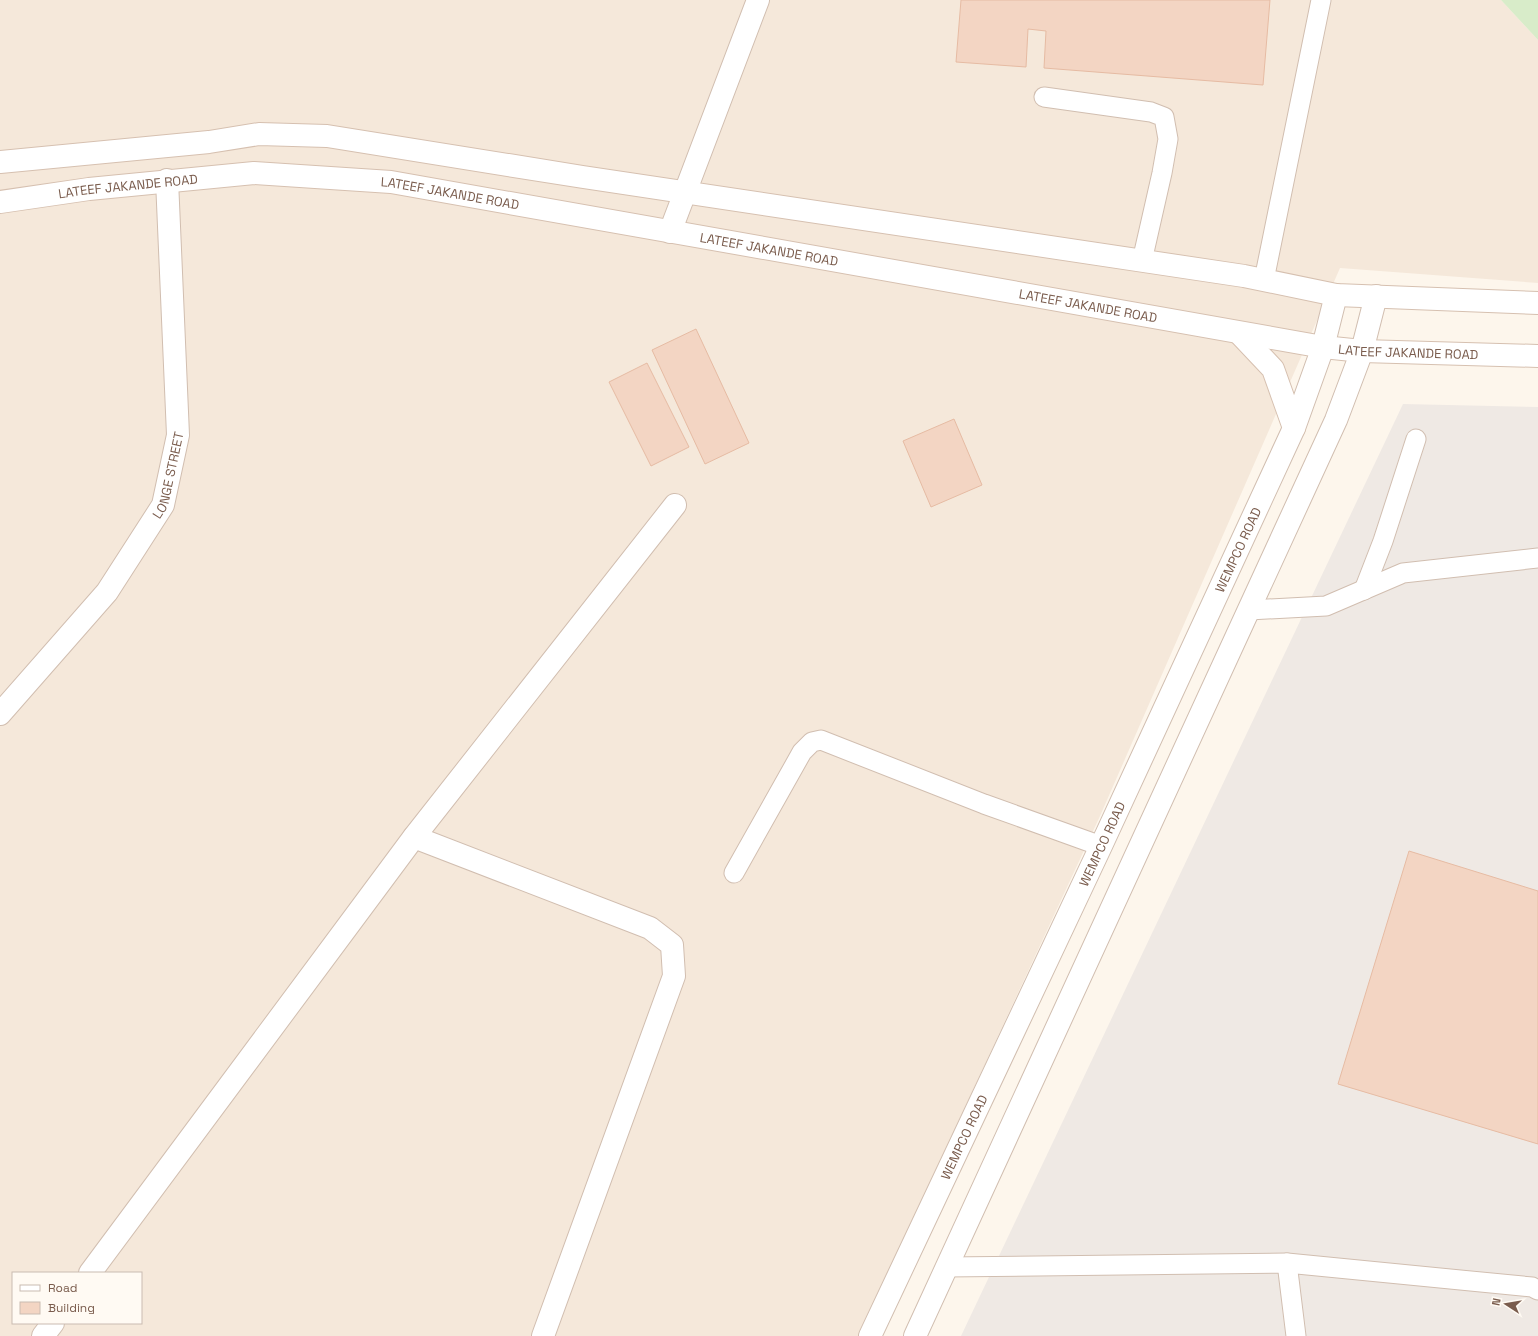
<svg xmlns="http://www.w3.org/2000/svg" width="1538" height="1336" font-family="'Space Grotesk',sans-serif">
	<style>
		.residential { fill: #f5e8da; fill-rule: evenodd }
		.industrial { fill: #efe9e4 }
		.green { fill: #d8ecc9 }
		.building { fill: #f3d5c3; stroke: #e6bba3 }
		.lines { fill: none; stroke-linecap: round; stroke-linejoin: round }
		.service-casing { stroke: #d1beb0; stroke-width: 21 }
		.minor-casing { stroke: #d1beb0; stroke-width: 24 }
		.tertiary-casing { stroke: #d1beb0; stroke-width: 24 }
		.secondary-casing { stroke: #d6c0b0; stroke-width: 24 }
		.service { stroke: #fff; stroke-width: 19 }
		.minor { stroke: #fff; stroke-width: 22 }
		.tertiary { stroke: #fff; stroke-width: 22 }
		.secondary { stroke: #fff; stroke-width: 22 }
		.labels { text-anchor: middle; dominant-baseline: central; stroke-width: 3; stroke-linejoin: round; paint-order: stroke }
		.street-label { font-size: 13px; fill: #7a5c4d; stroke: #fffaf3 }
	</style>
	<rect width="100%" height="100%" fill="#fdf6ec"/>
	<path class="residential" d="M0,0H1501L1538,40V283L1340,268L1100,816L859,1336H0ZM13,1273H141V1323H13Z"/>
	<path class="industrial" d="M1403,404L1538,407V1336H961Z"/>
	<path class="green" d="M1501,0H1538V40Z"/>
	<g class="building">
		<path d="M961,0H1270L1263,85L1044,68L1046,31L1028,29L1026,67L956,62Z"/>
		<path d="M696,329L749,443L705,464L652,350Z"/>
		<path d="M647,363L689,447L651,466L609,382Z"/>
		<path d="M954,419L982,485L931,507L903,441Z"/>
		<path d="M1409,851L1538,891V1144L1338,1084Z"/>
	</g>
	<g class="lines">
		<defs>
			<g id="service">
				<path d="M1044,97L1151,112L1164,117L1168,139L1162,173L1142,261"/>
				<path d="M1264,280L1321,0"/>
				<path d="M1364,590L1383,541L1416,439"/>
				<path d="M1249,610L1326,606L1403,573L1538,558"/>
				<path d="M734,873L802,752L812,742L821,740L984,804L1101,846"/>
				<path d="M1287,1263L1296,1336"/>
				<path d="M946,1267L1287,1263L1532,1287L1538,1290"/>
			</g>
			<g id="minor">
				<path d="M670,232L758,0"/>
				<path id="s1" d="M0,714L107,592L163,505L178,435L167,180"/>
				<path d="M414,837L650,928L672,945L674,976L543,1336"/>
				<path d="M90,1273L414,837L675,505"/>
				<path d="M43,1336L53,1323"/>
			</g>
			<g id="tertiary">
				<path id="s2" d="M870,1336L1101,846L1294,428L1323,347L1336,295"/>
				<path d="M915,1336L1336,420L1362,351L1376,296"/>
			</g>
			<g id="secondary">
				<path d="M0,162L209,142L259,134L327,136L583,177L1244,276L1336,295L1538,303"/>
				<path id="s3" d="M0,202L89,189L254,173L391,182L1323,347L1362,351L1538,356"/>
				<path d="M1239,333L1273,369L1294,428"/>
			</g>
		</defs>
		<use href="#service" class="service-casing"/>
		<use href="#minor" class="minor-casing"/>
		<use href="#tertiary" class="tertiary-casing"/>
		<use href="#secondary" class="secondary-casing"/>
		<use href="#service" class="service"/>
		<use href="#minor" class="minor"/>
		<use href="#tertiary" class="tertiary"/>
		<use href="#secondary" class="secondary"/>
	</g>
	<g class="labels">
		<g class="street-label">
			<text stroke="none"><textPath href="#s3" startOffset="129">LATEEF JAKANDE ROAD</textPath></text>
			<text stroke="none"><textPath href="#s3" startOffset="453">LATEEF JAKANDE ROAD</textPath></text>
			<text stroke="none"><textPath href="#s3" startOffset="777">LATEEF JAKANDE ROAD</textPath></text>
			<text stroke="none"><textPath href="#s3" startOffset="1101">LATEEF JAKANDE ROAD</textPath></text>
			<text stroke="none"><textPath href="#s3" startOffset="1425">LATEEF JAKANDE ROAD</textPath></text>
			<text stroke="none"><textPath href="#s1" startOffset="296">LONGE STREET</textPath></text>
			<text stroke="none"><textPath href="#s2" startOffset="868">WEMPCO ROAD</textPath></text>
			<text stroke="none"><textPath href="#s2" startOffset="544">WEMPCO ROAD</textPath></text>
			<text stroke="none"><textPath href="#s2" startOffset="220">WEMPCO ROAD</textPath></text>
		</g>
	</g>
	<rect x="12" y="1272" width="130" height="52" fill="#fffaf3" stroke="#cabbb1"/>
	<rect x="20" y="1285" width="20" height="6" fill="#ffffff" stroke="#cabbb1"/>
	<text x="48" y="1292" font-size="12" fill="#7a5c4d">Road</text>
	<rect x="20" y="1302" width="20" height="12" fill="#f3d5c3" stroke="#cabbb1"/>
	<text x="48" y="1312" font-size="12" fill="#7a5c4d">Building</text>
	<g transform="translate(1506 1304) rotate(282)" stroke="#fffaf3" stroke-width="3" paint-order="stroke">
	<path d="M0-3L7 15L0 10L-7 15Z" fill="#7a5c4d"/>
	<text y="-6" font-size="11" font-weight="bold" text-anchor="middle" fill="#7a5c4d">N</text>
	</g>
</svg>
